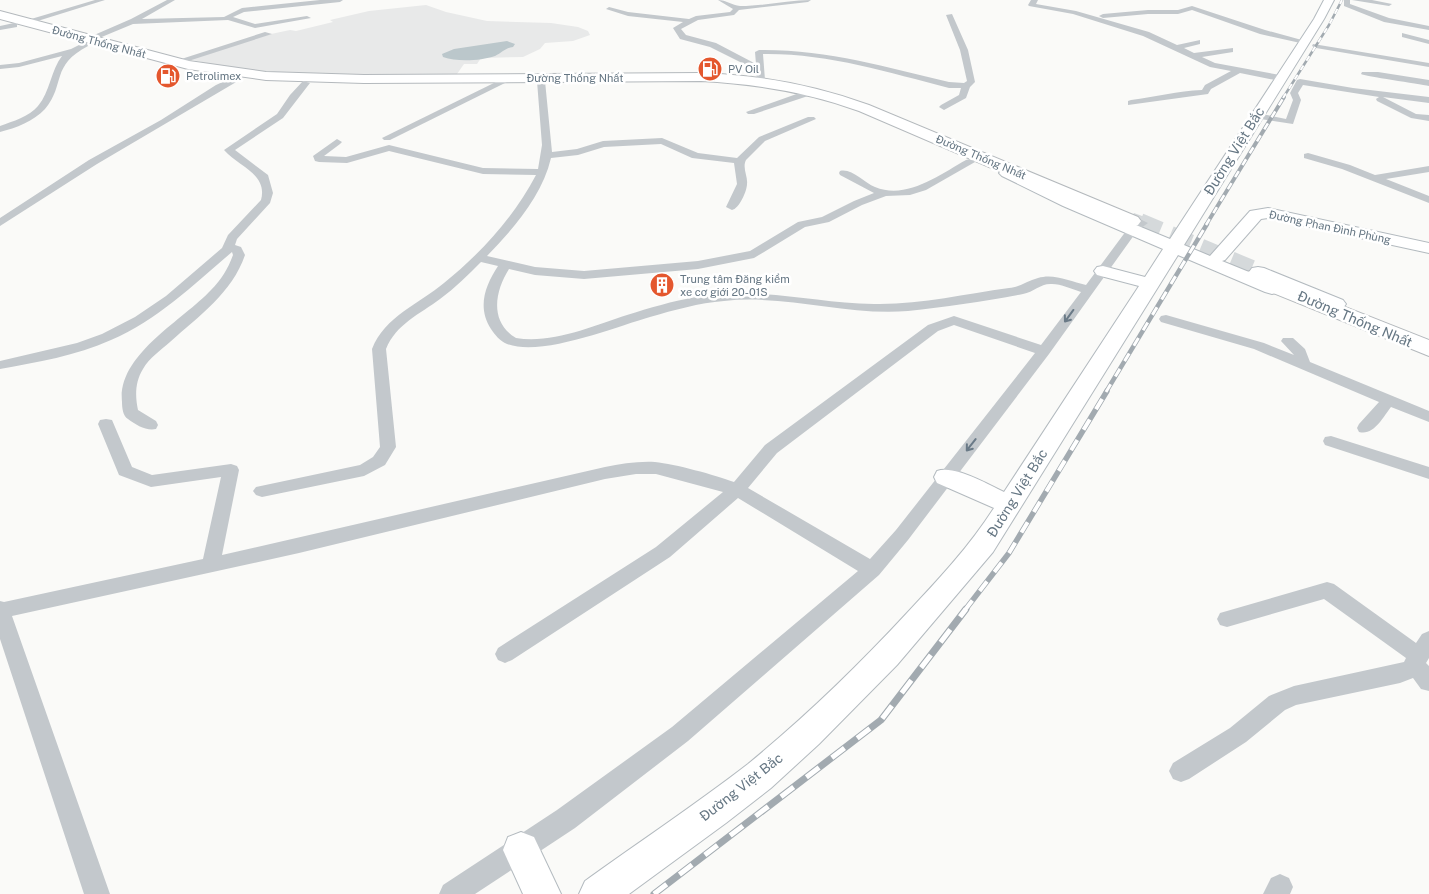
<svg xmlns="http://www.w3.org/2000/svg" width="1429" height="894" font-family="'Public Sans',sans-serif">
	<style>
		.built { fill: #e8e9e9 }
		.water { fill: #bbc7cb }
		.lines { fill: none; stroke-linecap: round; stroke-linejoin: round }
		.highway-tunnel-far1 { stroke: #d5d9db; stroke-width: 17; stroke-dasharray: 17 9; stroke-linecap: butt }
		.highway-tunnel { stroke: #d5d9db; stroke-width: 22; stroke-dasharray: 22 11; stroke-linecap: butt }
		.secondary-casing { stroke: #b3babf; stroke-width: 2 }
		.highway-casing { stroke: #b4b9bd; stroke-width: 2 }
		.street { fill: #c3c8cc; fill-rule: evenodd }
		.secondary { fill: #fff; fill-rule: evenodd }
		.highway { fill: #fff; fill-rule: evenodd }
		.rail-far4-casing { stroke: #a2aab0; stroke-width: 2.5 }
		.rail-far3-casing { stroke: #a2aab0; stroke-width: 4 }
		.rail-far2-casing { stroke: #a2aab0; stroke-width: 4.5 }
		.rail-far1-casing { stroke: #a2aab0; stroke-width: 5.5 }
		.rail-casing { stroke: #a2aab0; stroke-width: 7 }
		.rail-far4 { stroke: #fff; stroke-width: 2; stroke-dasharray: 5.5; stroke-linecap: butt }
		.rail-far3 { stroke: #fff; stroke-width: 2.5; stroke-dasharray: 7; stroke-linecap: butt }
		.rail-far2 { stroke: #fff; stroke-width: 3; stroke-dasharray: 9; stroke-linecap: butt }
		.rail-far1 { stroke: #fff; stroke-width: 4; stroke-dasharray: 12; stroke-linecap: butt }
		.rail { stroke: #fff; stroke-width: 5; stroke-dasharray: 16; stroke-linecap: butt }
		.oneway { stroke: #6a7a87 }
		.labels { text-anchor: middle; dominant-baseline: central; stroke-width: 5; stroke-linejoin: round; paint-order: stroke }
		.far-street-label { font-size: 11px; fill: #657683; stroke: #fff }
		.far-poi-label { font-size: 11px; fill: #657683; stroke: #fff; text-anchor: start }
		.street-label { font-size: 14px; fill: #657683; stroke: #fff }
	</style>
	<rect width="100%" height="100%" fill="#fafaf8"/>
	<path class="built" d="M426,5L446,12L487,21L551,23L578,27L588,31L590,35L573,41L545,43L540,49L523,57L481,58L477,64H464L457,74H278L220,66L188,59L271,34L290,30L296,31L333,22L330,20L369,11Z"/>
	<path class="water" d="M507,41L515,44L513,47C505,48 502,53 495,56C480,61 457,62 443,57L442,54L454,49Z"/>
	<g class="lines">
		<path class="highway-tunnel-far1" d="M1131,221L1142,225"/>
		<path class="highway-tunnel" d="M1139,224L1256,273"/>
		<defs>
			<g id="secondary">
				<path d="M1324,0H1334L1324,19L1184,245L1210,256L1250,211L1268,208L1429,243V253L1268,218L1261,219L1225,260L1222,261L1249,272L1252,268L1258,267L1264,268L1343,300L1346,304L1343,308L1336,310L1281,288L1279,292L1272,294L1265,292L1178,255L993,552L897,665L819,744L771,788L726,823L629,894H579L585,881C639,842 695,805 748,764C804,718 857,667 907,613C938,580 969,547 994,508L937,483L934,477L937,471C955,465 987,484 1004,492L1139,286L1097,275L1094,271L1097,267L1103,266L1145,277L1163,249L1063,206L1002,176L999,173L1002,170H1012L1075,200L1170,239L1314,19Z"/>
				<path d="M521,832L534,837L561,894H523L503,850L508,837Z"/>
			</g>
			<g id="highway">
				<path d="M0,11L189,61L266,72L364,75L701,73C760,75 814,85 869,105L1138,217L1141,221L1138,225L1131,227L1124,225L859,111C807,92 756,84 701,81L364,83L266,80L188,69L0,19Z"/>
				<path d="M1254,271L1429,340V356L1246,282L1243,277L1246,272Z"/>
			</g>
		</defs>
		<use href="#secondary" class="secondary-casing"/>
		<use href="#highway" class="highway-casing"/>
		<g class="street">
			<path d="M95,0H105L28,24L21,22Z"/>
			<path d="M167,0H175L142,19L224,17L242,8L320,0H343L340,2L244,12L233,17L255,24L307,16L311,18L255,28L228,20L133,24L92,41L85,39L131,19Z"/>
			<path d="M718,0C726,0 732,5 740,6C764,6 788,0 811,0L808,2L739,10L734,15L698,20L681,29L686,35L716,43L756,64L755,52L759,50C825,49 886,67 949,82L964,83L967,81L960,50L946,15L952,14L968,50L975,82L970,87L966,98L944,110L939,107L941,105L959,95L961,88H949C887,72 827,53 763,54L765,80L761,83L757,80L756,70L710,47L680,39L673,28L683,22L628,16L606,9L609,7L628,12L689,19L696,16L730,12L733,9Z"/>
			<path d="M1031,0H1038L1036,4L1076,11L1149,32L1177,45L1200,40V44L1184,48L1194,53L1233,48V52L1202,57L1215,63L1280,75L1284,78L1280,81L1240,73L1211,89L1208,94L1128,105V101L1131,100C1155,97 1178,91 1202,90L1205,85L1231,71L1210,67L1143,36L1073,14L1029,6L1028,5Z"/>
			<path d="M1344,0H1350V4L1389,18L1429,26V30L1384,22L1344,6Z"/>
			<path d="M1352,0H1372L1392,4L1389,6Z"/>
			<path d="M1192,6L1265,30L1309,42L1305,44L1260,34L1192,10L1178,14H1148L1103,18L1099,16L1103,14L1148,10H1178Z"/>
			<path d="M14,23H17V27L0,30V26Z"/>
			<path d="M265,32L272,34L179,64L172,62Z"/>
			<path d="M1402,33L1429,40V44L1402,37Z"/>
			<path d="M85,42L89,44L88,46C50,66 66,84 45,109C34,121 16,128 0,132V126C13,121 29,117 38,106C50,92 51,70 62,56L19,67L0,69V65L19,63L71,49Z"/>
			<path d="M1313,44L1429,63V67L1316,48L1312,46Z"/>
			<path d="M1362,72H1378L1429,80V86C1419,84 1364,76 1361,74Z"/>
			<path d="M236,76L243,78L97,164L0,226V218L89,160L161,120L216,85Z"/>
			<path d="M541,78L545,81L552,152L577,149L603,141L662,138L698,153L737,158L759,137L808,117H814L816,119L765,141L746,160C742,168 748,176 747,184C747,191 739,209 732,210L726,207L737,184L734,163L692,158L661,144L604,147L578,155L551,158C542,196 514,228 487,256L535,267L584,271L698,261L750,251L798,222L822,217L854,201L874,193L840,175L839,173L840,171C852,168 864,183 875,187C907,200 939,175 966,160L970,159L975,162L926,190L910,195L886,196L862,205L829,222L805,227L754,258L698,269L584,279L535,275L509,269C495,291 489,322 516,338C552,344 593,326 627,315C649,308 673,301 696,297C760,286 812,303 874,304C919,305 964,294 1009,288C1020,287 1027,281 1038,278C1053,273 1070,281 1086,285L1129,227L1142,220L1148,223L1137,231L1049,354L908,540L879,575L688,741L575,828L475,894H439L443,885L557,810L672,727L858,571L738,498L670,557L512,660L505,663L498,660L495,654L498,648L656,547L723,492L656,474H636L605,479L299,553L12,616L110,894H84L0,639V601L4,602L203,559L221,477L151,487L119,475L98,424L100,420L106,419L112,420L132,467L152,475L231,464L237,466L239,470L222,555L605,467C621,464 638,461 655,462C675,464 715,475 734,482L765,445L928,325L954,316L1041,345L1081,292C1072,289 1061,284 1052,284C1041,283 1034,292 1023,294C986,301 946,307 908,311C846,316 785,294 724,301C699,303 674,310 650,317C615,327 542,357 507,344C500,341 495,335 491,329C477,307 485,286 498,266L481,262C468,275 455,288 440,299C420,314 396,324 386,349L396,447L385,465L364,476L262,497L256,495L253,491L256,487L360,465L373,457L380,447L372,349C385,316 419,304 444,283C481,253 514,217 536,175L483,174L389,151L347,163L319,162L315,161L313,156L337,139L342,142L340,144L324,156L346,157L389,145L483,168L538,169L542,145L537,81ZM954,325L1035,353L896,530L870,559L748,488L777,453L938,331Z"/>
			<path d="M1300,79L1353,88L1429,97V103L1383,97L1416,114L1429,115V121L1411,118L1377,101L1376,99L1379,97L1303,85L1298,93L1301,100L1293,124L1254,118V114L1257,113L1286,119L1293,100L1290,93L1297,80Z"/>
			<path d="M500,80L507,82L390,140H384L382,138Z"/>
			<path d="M303,81L310,83L283,118L235,150L268,175L273,193L270,203L237,239L235,245L241,247L245,255C232,293 199,316 170,342C161,350 149,358 143,369C135,382 135,396 138,410L156,421L158,425L156,429C146,431 136,425 128,419C123,416 122,408 122,402C117,355 182,321 211,290C221,280 228,269 233,255L232,252C194,284 158,320 111,340C76,356 37,362 0,369V361L77,343L102,334L135,317L166,296L222,248L228,235L261,200C268,174 239,167 224,150L277,114L290,95Z"/>
			<path d="M805,91L808,92V96L754,114H748L746,112Z"/>
			<path d="M1308,153L1350,165L1375,175L1429,166V172L1386,179L1429,196V203L1342,169L1304,158V154Z"/>
			<path d="M1166,315L1264,343L1294,355L1281,341L1283,338H1293L1305,349L1310,362L1429,411V422L1391,407C1383,417 1374,436 1359,432L1357,428L1359,424L1379,402L1254,349L1161,322L1159,319L1161,316Z"/>
			<path d="M1331,436L1429,467V479L1325,445L1323,441L1325,437Z"/>
			<path d="M1327,582L1334,584L1416,643L1422,634L1429,631V658L1426,663L1429,666V691L1421,689L1413,678L1400,683L1296,705L1285,710L1246,742L1189,779L1181,782L1173,779L1169,771L1173,763L1230,728L1269,696L1294,686L1404,662L1406,658L1324,599L1227,627L1220,625L1217,619L1220,613L1227,611Z"/>
			<path d="M1280,874L1289,878L1293,887L1290,894H1263L1271,878Z"/>
		</g>
		<use href="#secondary" class="secondary"/>
		<use href="#highway" class="highway"/>
		<defs>
			<path id="rail-far4" d="M1283,98L1329,25L1342,0"/>
			<path id="rail-far3" d="M1206,225L1284,97"/>
			<path id="rail-far2" d="M1106,392L1207,224"/>
			<path id="rail-far1" d="M965,610L1009,553L1107,391"/>
			<path id="rail" d="M654,894L881,720L966,609"/>
		</defs>
		<use href="#rail-far4" class="rail-far4-casing"/>
		<use href="#rail-far3" class="rail-far3-casing"/>
		<use href="#rail-far2" class="rail-far2-casing"/>
		<use href="#rail-far1" class="rail-far1-casing"/>
		<use href="#rail" class="rail-casing"/>
		<use href="#rail-far4" class="rail-far4"/>
		<use href="#rail-far3" class="rail-far3"/>
		<use href="#rail-far2" class="rail-far2"/>
		<use href="#rail-far1" class="rail-far1"/>
		<use href="#rail" class="rail"/>
	</g>
	<defs><path id="oneway-shaft" d="M-6 0H5M1.5-3L5.5 0L1.5 3" fill="none" stroke-width="1.6" stroke-linecap="round" stroke-linejoin="round" transform="scale(1.25)"/></defs>
	<g class="oneway">
		<use href="#oneway-shaft" transform="translate(1069 316) rotate(126)"/>
		<use href="#oneway-shaft" transform="translate(971 445) rotate(128)"/>
	</g>
	<defs>
		<symbol id="fuel-disc" viewBox="-11 -11 22 22"><circle r="9.5" fill="#e4572e" stroke="#fff"/><path d="M-5.5-6h7V0h2V4h1.3V-2.5L3-4.5l.8-.8L6-3V5H2.5V1h-1V6h-7ZM-4.2-4.7v3.2H.2V-4.7Z" fill="#fff"/></symbol>
		<symbol id="building-disc" viewBox="-11 -11 22 22"><circle r="9.5" fill="#e4572e" stroke="#fff"/><path d="M-4-6H4V6H1V3H-1V6H-4ZM-2.5-4.3h1.7v1.8h-1.7ZM.8-4.3h1.7v1.8H.8ZM-2.5-1h1.7V.8h-1.7ZM.8-1h1.7V.8H.8Z" fill="#fff"/></symbol>
	</defs>
	<g fill-rule="evenodd">
		<use href="#fuel-disc" x="696" y="55" width="28" height="28"/>
		<use href="#fuel-disc" x="154" y="62" width="28" height="28"/>
		<use href="#building-disc" x="648" y="271" width="28" height="28"/>
	</g>
	<g class="labels">
		<g class="far-street-label">
			<text transform="translate(99 42) rotate(15)">Đường Thống Nhất</text>
			<text x="575" y="78">Đường Thống Nhất</text>
			<text transform="translate(981 157) rotate(23)">Đường Thống Nhất</text>
			<text transform="translate(1330 227) rotate(12)">Đường Phan Đình Phùng</text>
		</g>
		<g class="far-poi-label">
			<text x="728" y="69">PV Oil</text>
			<text x="186" y="76">Petrolimex</text>
			<text x="680" y="279">Trung tâm Đăng kiểm<tspan x="680" dy="13">xe cơ giới 20-01S</tspan></text>
		</g>
		<g class="street-label">
			<text transform="translate(1234 151) rotate(-58)">Đường Việt Bắc</text>
			<text transform="translate(1355 319) rotate(23)">Đường Thống Nhất</text>
			<text transform="translate(1017 493) rotate(-58)">Đường Việt Bắc</text>
			<text transform="translate(741 787) rotate(-38)">Đường Việt Bắc</text>
		</g>
	</g>
</svg>
